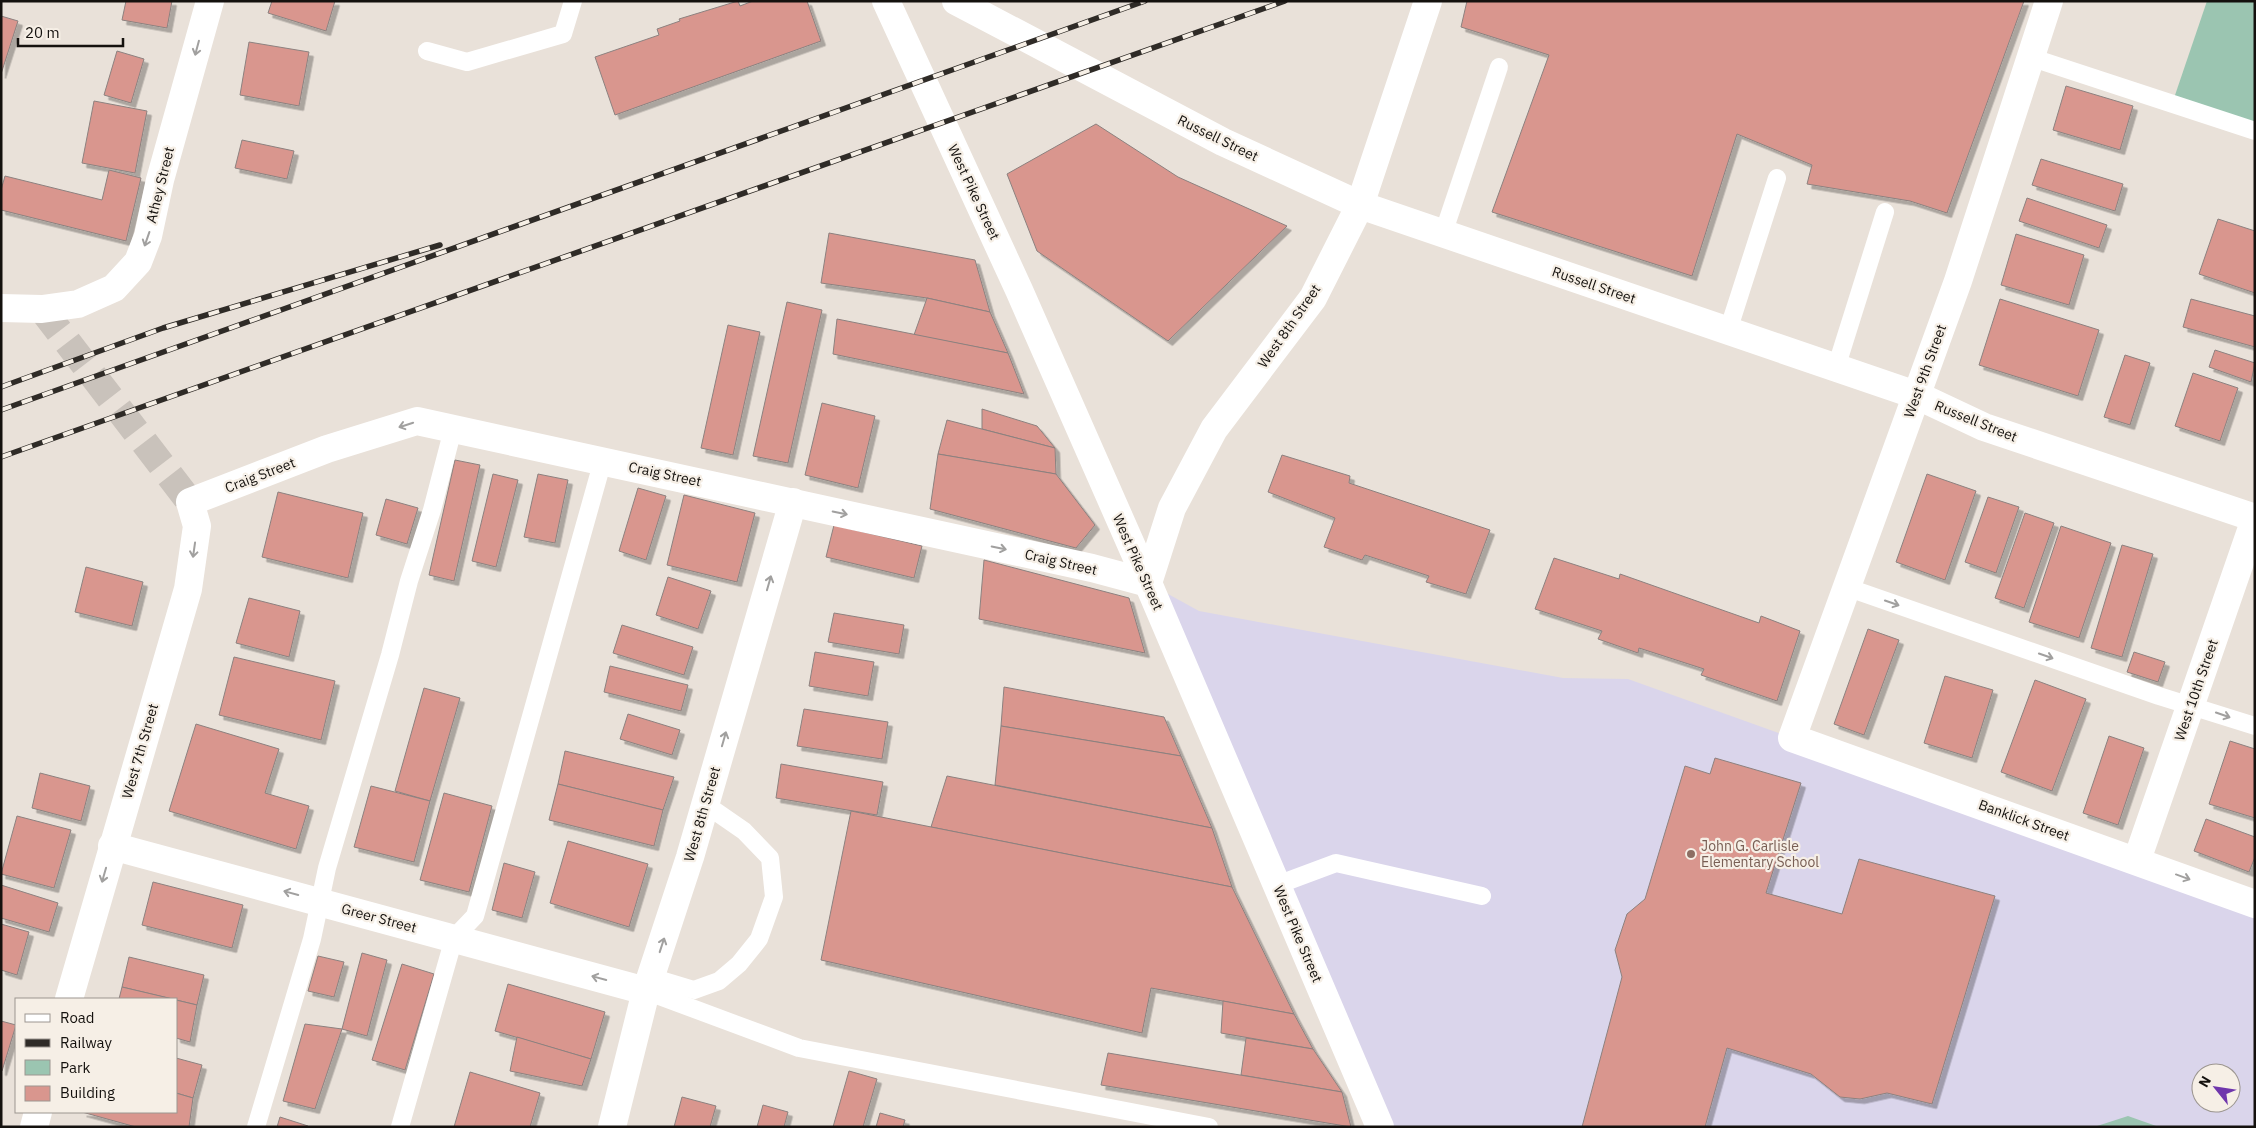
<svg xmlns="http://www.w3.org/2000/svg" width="2256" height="1128" font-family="'IBM Plex Sans',sans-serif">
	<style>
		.education { fill: #dad5eb; fill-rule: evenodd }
		.green { fill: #9bc5b1 }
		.building { fill: #d9968e; stroke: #8c817f; filter: url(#shadow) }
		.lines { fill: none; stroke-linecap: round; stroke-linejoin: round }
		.street-tunnel { stroke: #c9c2bb; stroke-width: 28; stroke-dasharray: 28 14; stroke-linecap: butt }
		.lane { stroke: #fff; stroke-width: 18 }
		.street { stroke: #fff; stroke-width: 28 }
		.secondary { stroke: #fff; stroke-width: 28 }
		.primary { stroke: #fff; stroke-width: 28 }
		.rail-casing { stroke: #2f2b27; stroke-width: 5.5 }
		.rail { stroke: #f6efe6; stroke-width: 4; stroke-dasharray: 11; stroke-linecap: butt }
		.oneway { stroke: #a1a09f }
		.education-dot { fill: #8d6e63; stroke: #f6efe6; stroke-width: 2 }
		.labels { text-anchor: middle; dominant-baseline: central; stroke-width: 4.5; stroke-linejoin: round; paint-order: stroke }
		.street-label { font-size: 14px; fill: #14110e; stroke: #f6efe6 }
		.education-label { font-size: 14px; fill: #785e54; stroke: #f6efe6; text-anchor: start }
	</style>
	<defs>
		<filter id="shadow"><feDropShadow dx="4.5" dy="4.5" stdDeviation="0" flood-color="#0004"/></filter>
	</defs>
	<rect width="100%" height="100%" fill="#e9e1d9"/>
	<path class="education" d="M1148,583L1199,611L1563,678L1628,679L2255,904V1127H1380ZM2201,1073H2231V1103H2201Z"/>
	<g class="green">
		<path d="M2207,1H2255V131L2172,104Z"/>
		<path d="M2128,1116L2159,1127H2094Z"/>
	</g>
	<g class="building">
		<path d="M126,1H172L167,28L122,20Z"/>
		<path d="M272,1H335L326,31L268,13Z"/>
		<path d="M738,1L740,6L753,1H807L821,41L615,115L595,57L659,35L657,29L680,21L679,19Z"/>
		<path d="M1467,1H2024L1947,213L1910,201L1807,184L1812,165L1737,134L1692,276L1492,212L1549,55L1461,27Z"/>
		<path d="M1,16L18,21L1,74Z"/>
		<path d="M249,42L309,52L299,106L240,95Z"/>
		<path d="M117,51L144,59L131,103L104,95Z"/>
		<path d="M2066,86L2133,106L2120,150L2053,130Z"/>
		<path d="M94,101L147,111L135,173L82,163Z"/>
		<path d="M1096,124L1178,177L1287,226L1168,341L1037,251L1007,174Z"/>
		<path d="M242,140L294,151L287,179L235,168Z"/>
		<path d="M2041,159L2123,184L2115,211L2032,185Z"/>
		<path d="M109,170L141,178L126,241L1,210V190L5,176L102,200Z"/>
		<path d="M2027,198L2107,225L2099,248L2019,221Z"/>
		<path d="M2218,219L2255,231V293L2199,274Z"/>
		<path d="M829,233L975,260L990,312L927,298L821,283Z"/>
		<path d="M2016,234L2084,255L2069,305L2001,285Z"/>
		<path d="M927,298L990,312L1008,353L914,335Z"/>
		<path d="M2000,299L2099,330L2078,396L1979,365Z"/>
		<path d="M2191,299L2255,316V347L2183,327Z"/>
		<path d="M787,302L822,310L788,463L753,456Z"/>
		<path d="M837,319L1008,353L1024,394L833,354Z"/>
		<path d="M728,325L760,332L733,455L701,448Z"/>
		<path d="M2215,350L2255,363L2251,382L2209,367Z"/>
		<path d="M2125,355L2150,363L2130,425L2104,417Z"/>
		<path d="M2193,373L2238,388L2220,441L2175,426Z"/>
		<path d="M822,403L875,416L858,488L805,475Z"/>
		<path d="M982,409L1037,426L1055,448L982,429Z"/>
		<path d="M947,420L1055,448L1056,474L938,454Z"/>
		<path d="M938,454L1056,474L1095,525L1076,548L930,509Z"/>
		<path d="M1282,455L1350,476L1349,483L1490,530L1466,594L1426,582L1429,576L1365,555L1362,560L1324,547L1335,518L1268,492Z"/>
		<path d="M455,460L480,465L454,581L429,575Z"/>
		<path d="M493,474L518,480L496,567L472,561Z"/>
		<path d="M538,474L568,480L555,543L524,537Z"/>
		<path d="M1927,474L1976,491L1945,580L1896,562Z"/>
		<path d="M638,488L666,496L646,560L619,551Z"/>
		<path d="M278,492L363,513L348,578L262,557Z"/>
		<path d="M684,495L755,513L737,582L667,565Z"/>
		<path d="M1988,497L2019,507L1996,573L1965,562Z"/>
		<path d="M386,499L418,508L407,544L376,535Z"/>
		<path d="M2025,513L2054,523L2024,608L1995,598Z"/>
		<path d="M834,525L922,546L914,578L826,557Z"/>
		<path d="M2061,526L2111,543L2079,638L2029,622Z"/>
		<path d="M2122,545L2153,554L2122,657L2091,648Z"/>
		<path d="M1554,558L1619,579L1620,574L1759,623L1761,616L1800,631L1777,701L1701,675L1704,669L1639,648L1638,653L1598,639L1602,631L1535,609Z"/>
		<path d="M984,560L1129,598L1145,653L979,619Z"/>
		<path d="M86,567L143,582L132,626L75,612Z"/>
		<path d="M668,577L711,591L698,629L656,615Z"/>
		<path d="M249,598L300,611L289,657L236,643Z"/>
		<path d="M834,613L904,625L899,654L828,642Z"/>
		<path d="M622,625L693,647L684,675L613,653Z"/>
		<path d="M1868,629L1899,640L1864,735L1834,724Z"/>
		<path d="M815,652L874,662L868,696L809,686Z"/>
		<path d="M2134,652L2165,662L2158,682L2127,672Z"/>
		<path d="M234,657L335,681L321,740L219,715Z"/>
		<path d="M610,666L688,685L681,711L604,692Z"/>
		<path d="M1945,676L1993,690L1972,758L1924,743Z"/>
		<path d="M2035,680L2086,699L2052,791L2001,772Z"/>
		<path d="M1004,687L1164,717L1181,756L1001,726Z"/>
		<path d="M424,688L460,698L430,801L395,791Z"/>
		<path d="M804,709L888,722L882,759L797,746Z"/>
		<path d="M628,714L680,730L672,755L620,739Z"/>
		<path d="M196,724L279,749L265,793L309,806L296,849L169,811Z"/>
		<path d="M1001,726L1181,756L1212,828L995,785Z"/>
		<path d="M2109,736L2144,748L2118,825L2083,813Z"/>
		<path d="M2230,741L2255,749V818L2209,804Z"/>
		<path d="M565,751L674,777L663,810L558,784Z"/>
		<path d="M1715,758L1801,783L1766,893L1842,914L1859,859L1995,896L1932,1104L1887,1093L1860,1099L1840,1097L1811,1074L1727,1048L1705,1127H1582L1622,977L1615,950L1627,914L1645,899L1685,766L1710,774Z"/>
		<path d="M781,764L883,782L877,815L776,798Z"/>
		<path d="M40,773L90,786L81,821L32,808Z"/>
		<path d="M947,776L1212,828L1232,887L931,827Z"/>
		<path d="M558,784L663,810L654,846L549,820Z"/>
		<path d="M371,786L430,801L414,862L354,847Z"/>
		<path d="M444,793L492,806L469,892L420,880Z"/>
		<path d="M851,811L1232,887L1294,1014L1151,988L1142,1033L821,960Z"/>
		<path d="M17,816L71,830L54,888L1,874Z"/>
		<path d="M2206,819L2255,837V857L2249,872L2194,851Z"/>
		<path d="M568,841L648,864L629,927L550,903Z"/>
		<path d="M504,863L535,872L522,918L492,910Z"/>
		<path d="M153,882L243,905L232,948L142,925Z"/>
		<path d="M1,885L58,903L49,932L1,918Z"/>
		<path d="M1,924L29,932L17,975L1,970Z"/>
		<path d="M362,953L387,960L367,1036L342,1029Z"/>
		<path d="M318,956L344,962L334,997L308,991Z"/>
		<path d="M129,957L204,975L197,1005L122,987Z"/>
		<path d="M402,964L434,974L405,1070L372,1060Z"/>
		<path d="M508,984L605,1012L591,1059L495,1031Z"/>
		<path d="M122,987L173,999H119Z"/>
		<path d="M176,1000L197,1005L190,1042L176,1038Z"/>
		<path d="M1223,1001L1294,1014L1313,1049L1221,1033Z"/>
		<path d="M1,1021L16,1025L2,1071H1Z"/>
		<path d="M305,1024L342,1029L315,1109L283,1101Z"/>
		<path d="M517,1037L591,1059L582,1086L510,1071Z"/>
		<path d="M1246,1038L1313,1049L1342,1092L1241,1075Z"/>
		<path d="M1108,1053L1342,1092L1351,1127L1101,1085Z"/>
		<path d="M176,1058L202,1065L193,1098L176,1093Z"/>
		<path d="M849,1071L877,1079L863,1127H833Z"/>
		<path d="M470,1072L540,1093L530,1127H454Z"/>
		<path d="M176,1093L193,1098L189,1127H136L82,1112H176Z"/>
		<path d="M682,1097L716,1106L710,1127H674Z"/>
		<path d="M763,1105L788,1112L784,1127H757Z"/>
		<path d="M880,1113L905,1120L903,1127H876Z"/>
		<path d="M280,1117L308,1126V1127H277Z"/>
	</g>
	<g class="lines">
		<path class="street-tunnel" d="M42,309L190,502"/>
		<g class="lane">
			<path d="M427,51L467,62L563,34L573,1"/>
			<path d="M2030,57L2255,131"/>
			<path d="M1443,234L1499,67"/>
			<path d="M1728,331L1777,178"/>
			<path d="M1836,368L1885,212"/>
			<path d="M1846,587L2159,696L2255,726"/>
			<path d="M1277,885L1336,863L1482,896"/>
			<path d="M651,977L694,990L719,981L739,964L759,939L774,897L770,858L744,831L705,804"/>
			<path d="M646,991L799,1048L1209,1127"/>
			<path d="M256,1127L312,939L327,868L390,655L409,581L432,510L453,429"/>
			<path d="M400,1127L454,938L475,916L603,460"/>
		</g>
		<g class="street">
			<path d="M2049,1L1958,281L1792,738L2255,904"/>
			<path d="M1,308L42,309L78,304L114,288L138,262L148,236L160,180L210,1"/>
			<path d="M112,846L646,991"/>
			<path d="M2137,860L2255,519"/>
			<path d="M69,999L188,589L197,526L190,502L327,449L417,421L1092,568L1148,583L1172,508L1214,429L1313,298L1360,205L1428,1"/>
			<path d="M34,1127L38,1112"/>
			<path d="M612,1127L646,991L690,857L793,502"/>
		</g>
		<path class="secondary" d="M956,1L1223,142L1360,205L1916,395L1984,427L2255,518"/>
		<path class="primary" d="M886,1L1019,290L1148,583L1380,1127"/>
		<defs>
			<g id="rail">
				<path d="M1,387L163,328L440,245"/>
				<path d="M1,410L1145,1"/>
				<path d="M1,457L1285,1"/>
			</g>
		</defs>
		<use href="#rail" class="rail-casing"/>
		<use href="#rail" class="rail"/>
	</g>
	<defs><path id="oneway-shaft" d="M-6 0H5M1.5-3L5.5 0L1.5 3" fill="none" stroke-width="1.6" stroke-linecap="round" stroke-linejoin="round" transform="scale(1.25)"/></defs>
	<g class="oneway">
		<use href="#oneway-shaft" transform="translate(197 48) rotate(105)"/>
		<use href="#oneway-shaft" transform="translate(147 239) rotate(109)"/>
		<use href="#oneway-shaft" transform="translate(406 425) rotate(162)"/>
		<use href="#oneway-shaft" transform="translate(840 513) rotate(12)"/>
		<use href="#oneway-shaft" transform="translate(999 548) rotate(12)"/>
		<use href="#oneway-shaft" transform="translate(194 550) rotate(98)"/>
		<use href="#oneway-shaft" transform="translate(769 583) rotate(-74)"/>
		<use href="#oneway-shaft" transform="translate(1892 603) rotate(19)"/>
		<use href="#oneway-shaft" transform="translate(2046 656) rotate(19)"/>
		<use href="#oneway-shaft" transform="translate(2223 715) rotate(19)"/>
		<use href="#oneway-shaft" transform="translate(724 739) rotate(-74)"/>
		<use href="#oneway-shaft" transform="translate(104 875) rotate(106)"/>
		<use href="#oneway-shaft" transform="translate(2183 877) rotate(20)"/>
		<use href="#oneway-shaft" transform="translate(291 893) rotate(-165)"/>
		<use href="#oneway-shaft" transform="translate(662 945) rotate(-72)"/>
		<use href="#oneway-shaft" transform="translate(599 978) rotate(-165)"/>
	</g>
	<circle class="education-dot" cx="1691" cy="854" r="5"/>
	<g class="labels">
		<g class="street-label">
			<text transform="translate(1218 138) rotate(26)">Russell Street</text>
			<text transform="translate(160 185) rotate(-76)">Athey Street</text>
			<text transform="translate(974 192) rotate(65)">West Pike Street</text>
			<text transform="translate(1594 285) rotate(19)">Russell Street</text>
			<text transform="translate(1289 326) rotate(-55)">West 8th Street</text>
			<text transform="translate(1925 371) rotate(-70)">West 9th Street</text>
			<text transform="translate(1976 421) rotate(22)">Russell Street</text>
			<text transform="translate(665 474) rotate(12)">Craig Street</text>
			<text transform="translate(260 475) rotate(-21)">Craig Street</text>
			<text transform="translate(1061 562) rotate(13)">Craig Street</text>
			<text transform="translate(1138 562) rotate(66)">West Pike Street</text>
			<text transform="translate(2196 690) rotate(-71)">West 10th Street</text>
			<text transform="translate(140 751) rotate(-74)">West 7th Street</text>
			<text transform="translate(702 814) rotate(-74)">West 8th Street</text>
			<text transform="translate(2024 820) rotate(20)">Banklick Street</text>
			<text transform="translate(379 918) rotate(15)">Greer Street</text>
			<text transform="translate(1298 934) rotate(67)">West Pike Street</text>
		</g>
		<g class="education-label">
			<text x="1701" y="846">John G. Carlisle<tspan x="1701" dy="16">Elementary School</tspan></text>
		</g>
	</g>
	<rect width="2256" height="1128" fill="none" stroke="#14110e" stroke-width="5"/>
	<rect x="15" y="998" width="162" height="115" fill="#f6efe6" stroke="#9c9690"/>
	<rect x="25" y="1014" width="25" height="8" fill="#ffffff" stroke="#9c9690"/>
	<text x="60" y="1023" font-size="15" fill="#14110e">Road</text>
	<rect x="25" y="1039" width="25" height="8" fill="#2f2b27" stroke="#9c9690"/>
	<text x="60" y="1048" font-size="15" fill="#14110e">Railway</text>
	<rect x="25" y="1060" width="25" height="15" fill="#9bc5b1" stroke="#9c9690"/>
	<text x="60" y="1073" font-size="15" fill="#14110e">Park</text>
	<rect x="25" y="1086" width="25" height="15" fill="#d9968e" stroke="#9c9690"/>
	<text x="60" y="1098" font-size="15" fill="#14110e">Building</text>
	<g transform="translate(2216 1088) rotate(300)"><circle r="24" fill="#f6efe6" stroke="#9c9690"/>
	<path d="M0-4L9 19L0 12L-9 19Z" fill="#6f36ac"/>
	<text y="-8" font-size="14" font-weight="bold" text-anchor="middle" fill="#14110e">N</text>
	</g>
	<path d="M18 38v8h105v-8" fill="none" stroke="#14110e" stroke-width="2.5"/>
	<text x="25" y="38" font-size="15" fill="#14110e" stroke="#f6efe6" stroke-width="4" paint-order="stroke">20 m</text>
</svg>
